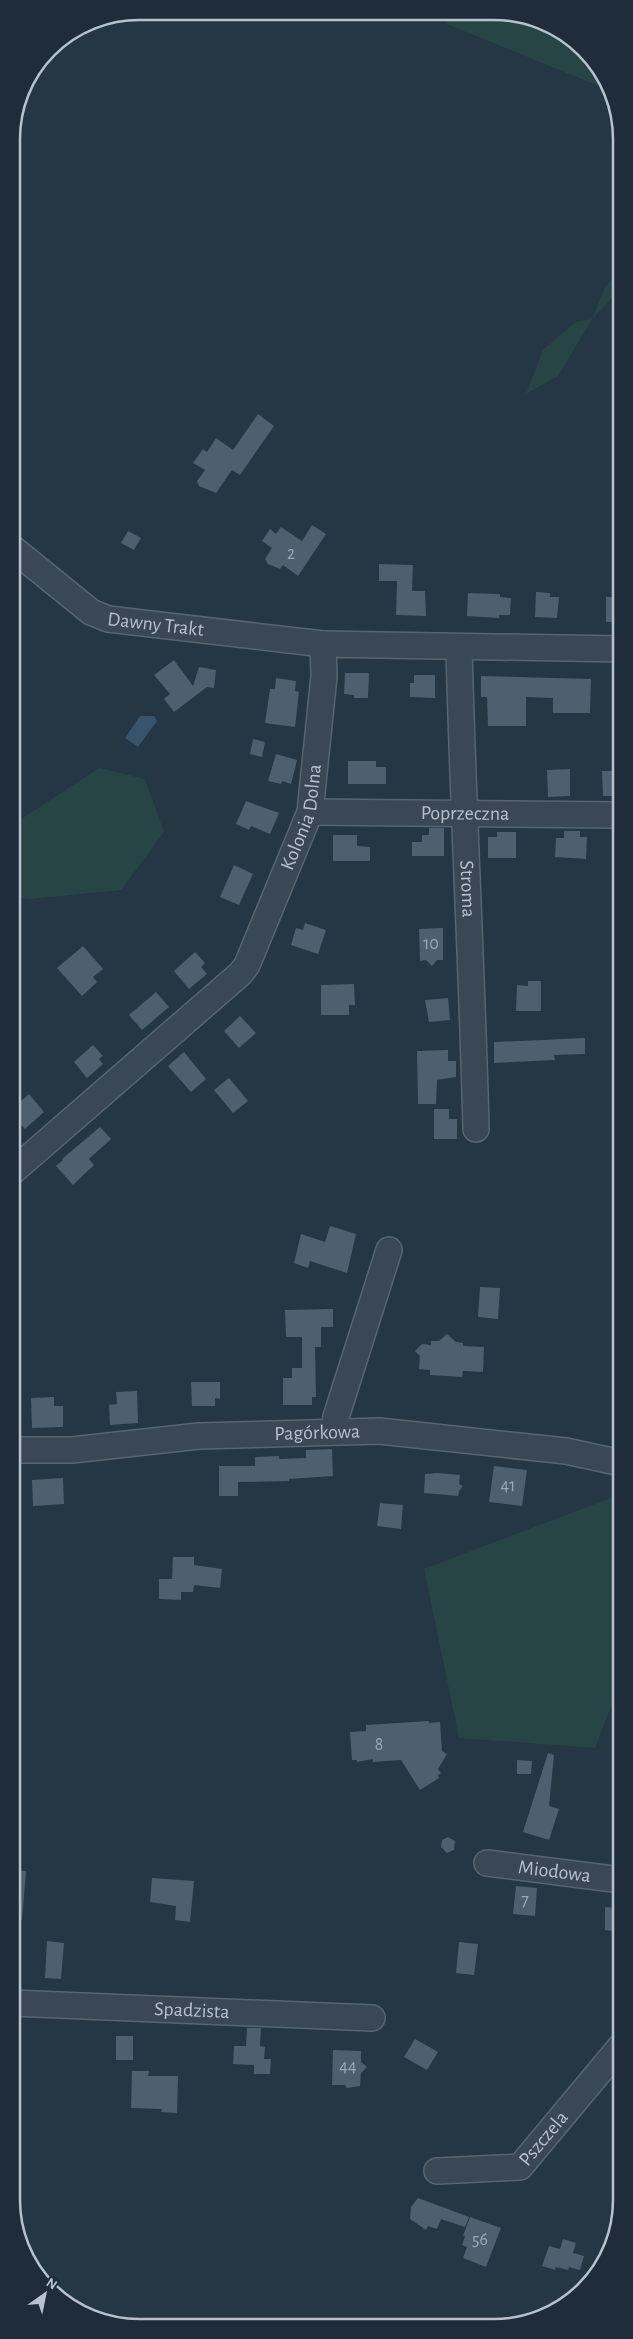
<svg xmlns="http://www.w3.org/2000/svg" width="633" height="2339" font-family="'Alegreya Sans',sans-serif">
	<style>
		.green { fill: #284545 }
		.water { fill: #38546c }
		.building { fill: #4e5f70 }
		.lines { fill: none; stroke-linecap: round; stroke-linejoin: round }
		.minor-casing { stroke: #586571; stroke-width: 28 }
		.minor { stroke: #3a4754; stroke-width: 25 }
		.labels { text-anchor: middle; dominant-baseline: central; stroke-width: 4; stroke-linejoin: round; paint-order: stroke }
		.number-label { font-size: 18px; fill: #9da9b6 }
		.street-label { font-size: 20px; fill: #b7c2cd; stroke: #1f2c39 }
		.rim { fill: none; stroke: #b7c2cd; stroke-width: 2.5 }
	</style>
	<rect width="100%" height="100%" fill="#253644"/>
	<g class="green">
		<path d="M450,13L513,14L558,28L590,54L606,89L447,24Z"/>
		<path d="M621,270V288L592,319L558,376L526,394L543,350L576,322L592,319L605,288Z"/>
		<path d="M99,768L145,779L164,832L121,890L30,899L12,897V825Z"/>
		<path d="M621,1494V1681L595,1748L459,1738L424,1569Z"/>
	</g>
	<path class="water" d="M140,716H154L157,721L138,747L125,738Z"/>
	<g class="building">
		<path d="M258,414L274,426L240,475L232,470L216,493L199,486L197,481L205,470L193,463L203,449L207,452L216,438L233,450Z"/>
		<path d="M312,525L326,534L298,576L283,565L280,569L268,564L265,559L272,548L262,541L270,529L276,534L281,527L302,541Z"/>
		<path d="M128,531L141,538L134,550L121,543Z"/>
		<path d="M379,564L413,565L412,591H425L426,616L396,615L397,581H379Z"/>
		<path d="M536,592L550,593V597H559L557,618L535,617Z"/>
		<path d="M468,593L500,594V597L511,598L510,615H499V618L467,616Z"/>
		<rect x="606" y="597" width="15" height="25"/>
		<path d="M174,660L193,686L199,667L216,670L214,688L207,687L174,712L164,699L170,694L154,675Z"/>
		<path d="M345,673H369L368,698H354V695L344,694Z"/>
		<path d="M414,675H435V698L410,697V683H414Z"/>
		<path d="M481,676L591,679L590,713H553V698L526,697V726H488L487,697H481Z"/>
		<path d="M276,678L296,681L295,691L299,692L295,727L265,723L270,689H275Z"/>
		<path d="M253,739L265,742L262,757L250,754Z"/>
		<path d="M276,754L297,760L291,784L282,781L281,784L268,781Z"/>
		<path d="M348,761H376V767H386V784H348Z"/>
		<path d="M570,769V796L548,797L547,770Z"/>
		<path d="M602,771H620L621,796H603Z"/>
		<path d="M246,801L279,813L270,834L251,826L249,830L236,824Z"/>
		<path d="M429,828H444V856H412V842H422V835H429Z"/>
		<path d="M564,831H580V837H587L586,859L555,857L556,838H564Z"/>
		<path d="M497,832H516V858H488V837H497Z"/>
		<path d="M333,835H357V846L370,847V861H333Z"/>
		<path d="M234,865L253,874L239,905L220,897Z"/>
		<path d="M305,923L326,930L318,954L291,945L296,928L303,930Z"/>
		<path d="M443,928V960H437L432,966L426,960L420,961L419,929Z"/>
		<path d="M83,946L103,969L93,977L97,982L82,996L57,968Z"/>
		<path d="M195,952L205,963L201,967L207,974L189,989L174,971Z"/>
		<path d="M528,981H541V1011H516L517,985L528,986Z"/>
		<path d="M354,984L355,1005H349V1015H321V985Z"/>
		<path d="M156,992L169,1007L142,1030L129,1015Z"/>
		<path d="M448,998L450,1020L429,1022L425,1000Z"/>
		<path d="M240,1016L256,1033L239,1048L224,1031Z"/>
		<path d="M585,1038V1054L554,1055L555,1060L494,1063V1042Z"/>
		<path d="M93,1045L103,1056L99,1059L103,1064L87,1078L74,1062Z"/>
		<path d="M448,1050V1061H456V1077L437,1080L436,1104H418L417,1051Z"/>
		<path d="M184,1052L206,1079L191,1092L168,1066Z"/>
		<path d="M229,1078L248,1101L233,1113L214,1090Z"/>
		<path d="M29,1094L44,1112L25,1129L12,1115V1109Z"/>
		<path d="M434,1109H449V1119H457V1139H434Z"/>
		<path d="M100,1127L111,1139L89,1159L94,1165L73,1185L56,1166L63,1160L62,1159Z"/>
		<path d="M330,1226L356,1234L347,1273L310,1261L308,1268L294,1263L301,1234L325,1242Z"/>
		<path d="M480,1287L500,1288L498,1319L478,1317Z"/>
		<path d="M333,1309V1327H321V1347H315L316,1397H312V1405H283V1378H292V1368H302V1337H286L285,1310Z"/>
		<path d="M447,1334L456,1342L463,1343V1346L484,1347L483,1372L463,1371L462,1377L430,1375V1370L419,1369L420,1356L415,1351L422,1344L431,1345V1341H439Z"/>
		<path d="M191,1382H220V1399L215,1398V1406H192Z"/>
		<path d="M137,1391L138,1423L110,1425L109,1405L117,1404L116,1392Z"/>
		<path d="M54,1397V1406H63V1427L32,1428L31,1398Z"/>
		<path d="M332,1449L333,1476L289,1479V1481L238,1482V1496H219V1466H255V1457L279,1456V1459L306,1458V1450Z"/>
		<path d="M494,1466L527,1470L522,1506L489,1502Z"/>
		<path d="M437,1473L460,1475L459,1484L463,1486L459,1491L458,1496L424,1493L425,1474Z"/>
		<path d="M63,1478L64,1504L33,1506L32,1480Z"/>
		<path d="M380,1503L403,1505L401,1529L377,1526Z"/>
		<path d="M173,1557H194V1565L222,1569L220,1588L194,1585L193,1592H181V1600L159,1599V1579H172Z"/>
		<path d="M429,1721V1723L440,1722L442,1751L447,1754L438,1769L441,1773L438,1775L439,1778L420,1790L401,1760L373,1762V1759L357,1762V1760H352L350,1732L366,1731V1725Z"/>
		<path d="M548,1753L554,1755L549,1806L559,1809L549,1840L523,1832Z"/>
		<path d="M517,1760L532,1761L531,1774H517Z"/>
		<path d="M448,1837L455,1841L454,1850L447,1853L441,1847L442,1840Z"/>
		<path d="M12,1870L26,1871L22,1920L12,1919Z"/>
		<path d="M152,1878L194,1881L190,1922L175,1920L176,1906L150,1902Z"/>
		<path d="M516,1886L537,1888L535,1916L513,1914Z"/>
		<path d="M605,1907L621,1908V1930L619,1929L618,1932L605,1930Z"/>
		<path d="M47,1941L64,1943L61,1979L45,1978Z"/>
		<path d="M459,1942L478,1944L474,1975L456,1973Z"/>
		<path d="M247,2028H261L260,2046L265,2047L264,2059H271L270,2074H254V2065L233,2064L234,2046H246Z"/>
		<rect x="116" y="2036" width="17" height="24"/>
		<path d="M415,2039L438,2052L427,2070L404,2057Z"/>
		<path d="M333,2050L361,2051V2062L367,2067L361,2073L360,2086L347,2088L345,2085H332Z"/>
		<path d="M132,2071H149L148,2076H178L177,2113L161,2112L162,2109L131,2108Z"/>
		<path d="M418,2198L469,2217L465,2227L441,2219L437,2229L428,2226L426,2230L410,2219L411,2207Z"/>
		<path d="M470,2217L501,2228L486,2267L463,2258L467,2247L462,2245L465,2236H463Z"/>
		<path d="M563,2239L576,2243L573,2253L584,2256L580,2270L569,2267L568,2270L556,2267L555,2270L542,2266L549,2246L560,2249Z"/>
	</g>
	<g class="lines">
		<defs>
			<g id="minor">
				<path id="s1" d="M12,548L91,612L108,619L323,644"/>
				<path id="s2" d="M459,648C463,809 472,969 476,1129"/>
				<path id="s3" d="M310,812L621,815"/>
				<path id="s4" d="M12,1172L240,974L247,965L310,812L324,676L323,644L621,649"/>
				<path d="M334,1431L336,1417L389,1250"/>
				<path id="s5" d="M12,1450H72L199,1436L379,1431L566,1451L621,1463"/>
				<path id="s6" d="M487,1863L621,1880"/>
				<path id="s7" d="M12,2003L372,2018"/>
				<path id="s8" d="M437,2171L520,2167L621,2046"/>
			</g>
		</defs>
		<use href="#minor" class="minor-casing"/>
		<use href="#minor" class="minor"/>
	</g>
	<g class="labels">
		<g class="number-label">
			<text x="291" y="554">2</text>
			<text x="431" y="944">10</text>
			<text x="508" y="1486">41</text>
			<text x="379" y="1745">8</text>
			<text x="525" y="1901">7</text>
			<text x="348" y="2067">44</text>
			<text x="480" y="2240">56</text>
		</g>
		<g class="street-label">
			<text stroke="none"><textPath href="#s1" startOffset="168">Dawny Trakt</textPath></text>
			<text stroke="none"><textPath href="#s3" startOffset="155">Poprzeczna</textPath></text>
			<text stroke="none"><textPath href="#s4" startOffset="472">Kolonia Dolna</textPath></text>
			<text stroke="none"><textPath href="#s2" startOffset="241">Stroma</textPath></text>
			<text stroke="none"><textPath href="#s5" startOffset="306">Pagórkowa</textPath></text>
			<text stroke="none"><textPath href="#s6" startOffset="68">Miodowa</textPath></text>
			<text stroke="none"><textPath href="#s7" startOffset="180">Spadzista</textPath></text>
			<text stroke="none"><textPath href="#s8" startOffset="120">Pszczela</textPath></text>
		</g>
	</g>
	<path d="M0 0H633V2339H0ZM139 20H494A119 119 0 0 1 613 139V2200A119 119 0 0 1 494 2319H139A119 119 0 0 1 20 2200V139A119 119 0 0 1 139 20Z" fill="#1f2c39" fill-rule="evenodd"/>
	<path class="rim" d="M139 20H494A119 119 0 0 1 613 139V2200A119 119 0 0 1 494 2319H139A119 119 0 0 1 20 2200V139A119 119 0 0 1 139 20Z"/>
	<g transform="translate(45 2294) rotate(33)" stroke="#1f2c39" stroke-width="4" paint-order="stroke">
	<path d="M0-4L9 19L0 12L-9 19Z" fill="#b7c2cd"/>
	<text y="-8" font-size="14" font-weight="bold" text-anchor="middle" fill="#b7c2cd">N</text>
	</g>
</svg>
